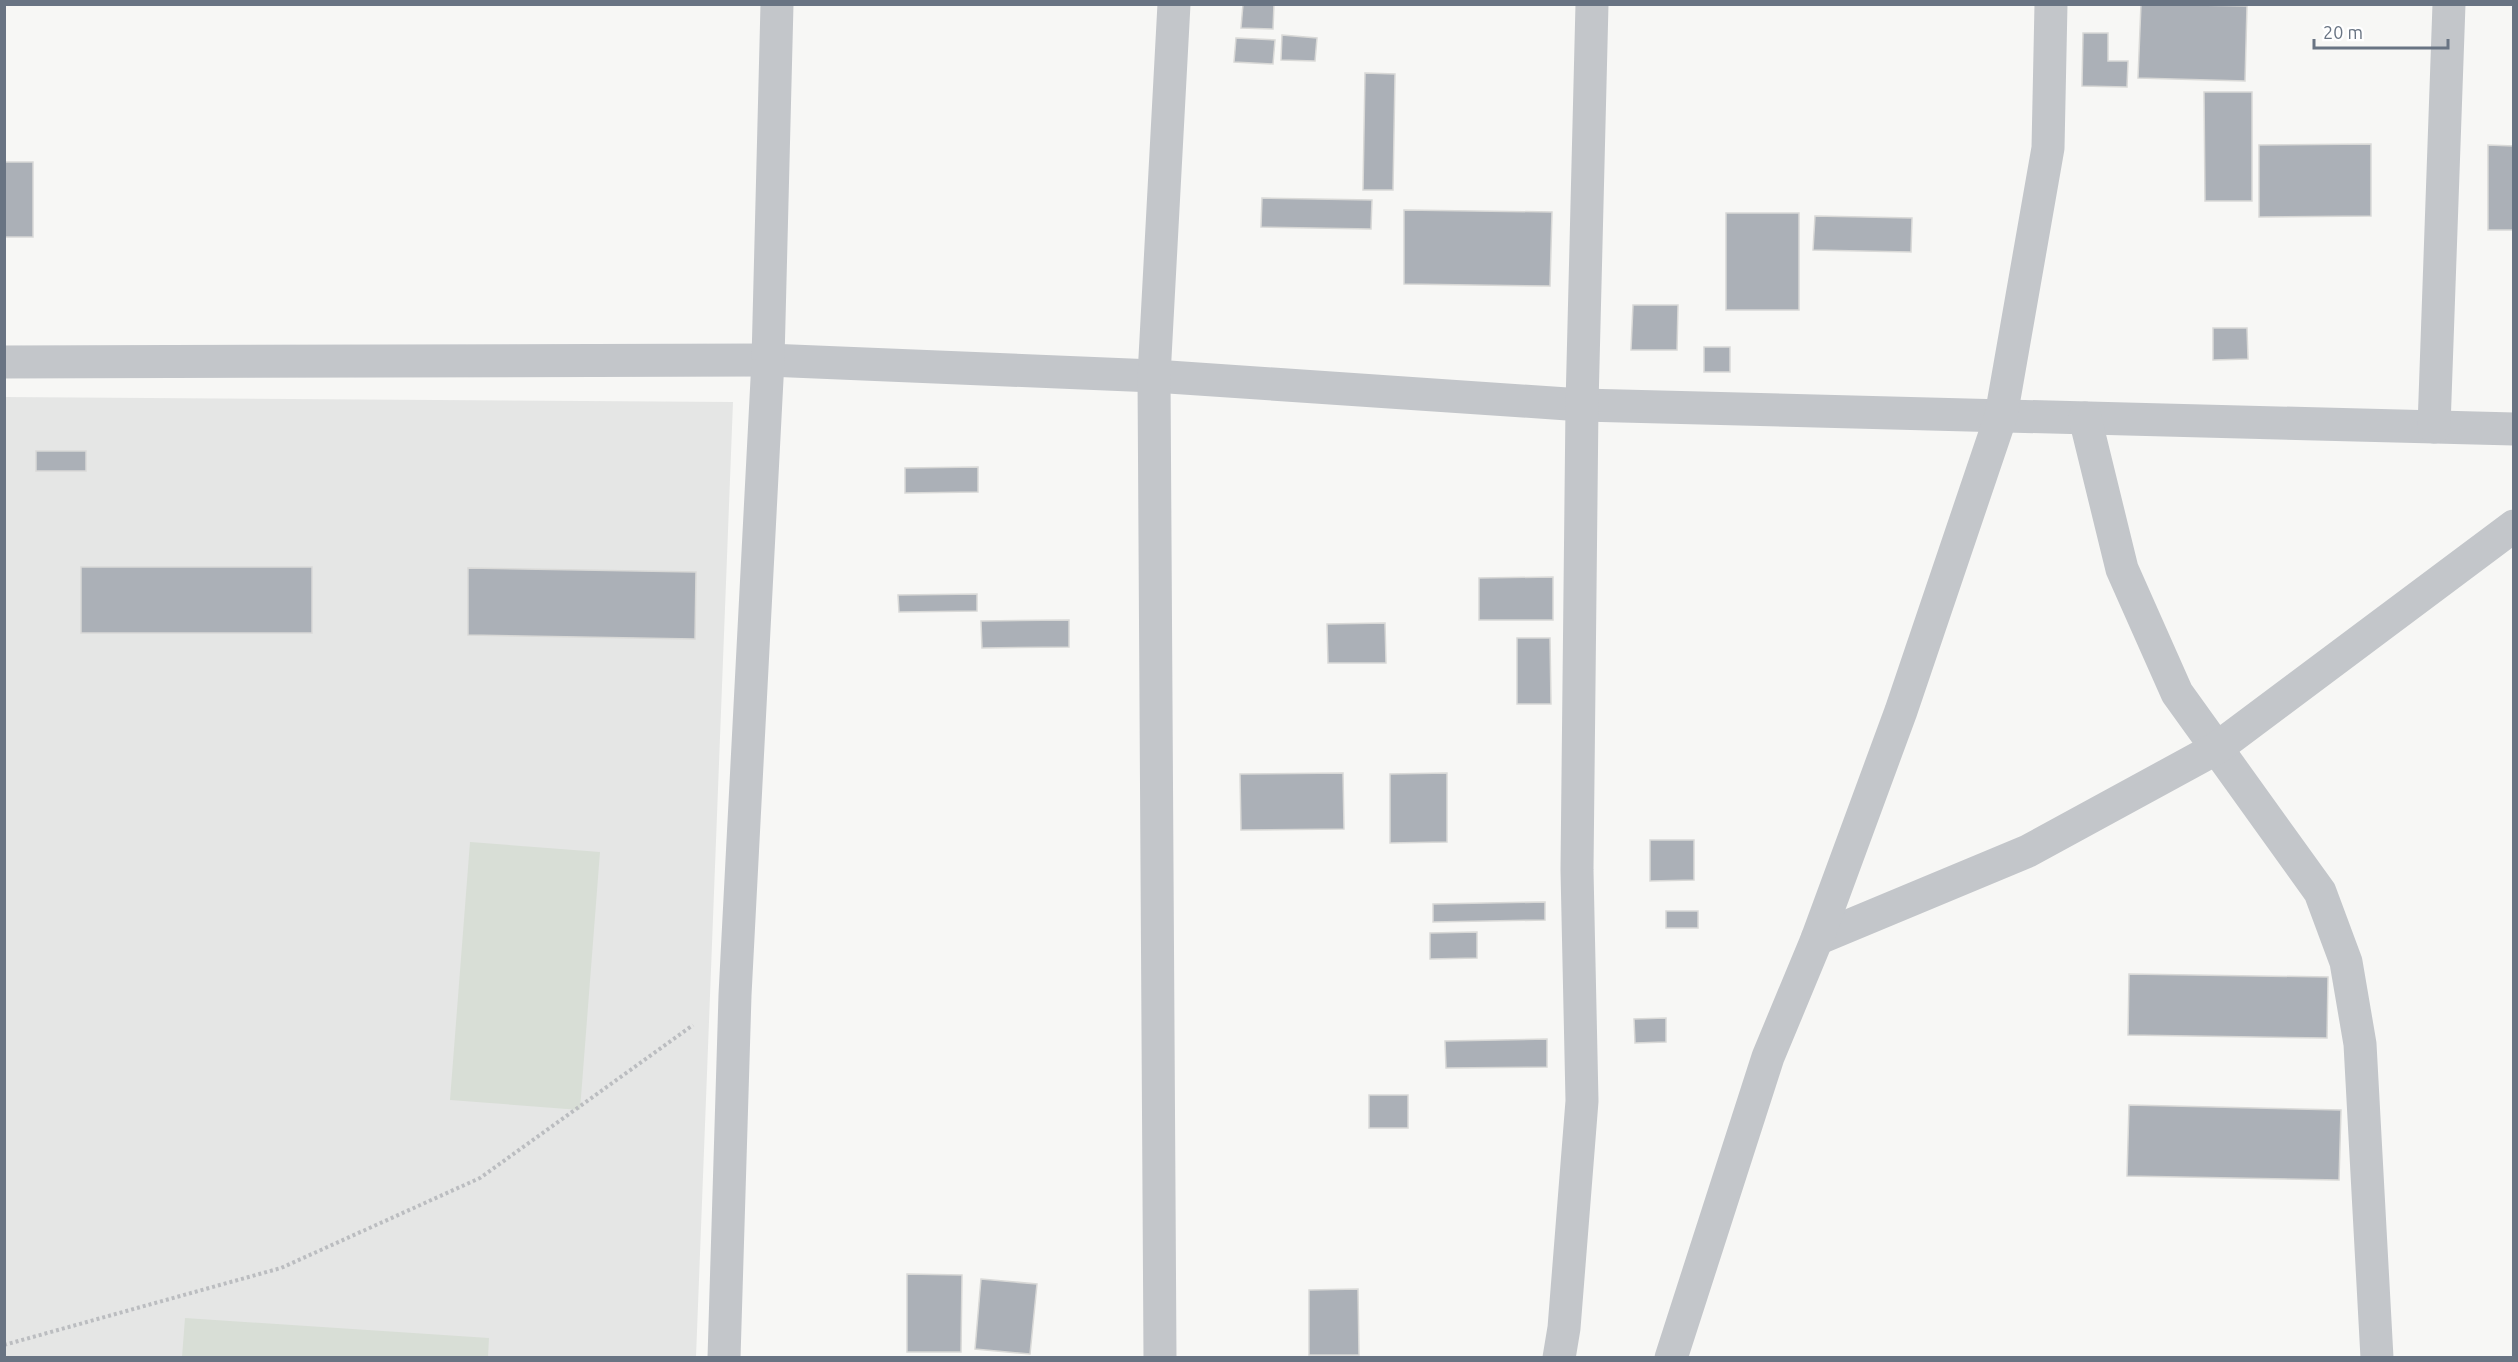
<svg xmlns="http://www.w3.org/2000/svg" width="2518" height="1362" font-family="Ubuntu,sans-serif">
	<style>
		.built { fill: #e5e6e5 }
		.green { fill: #d8ded6 }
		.building { fill: #abb0b7; stroke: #d9d9d7; stroke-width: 1.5 }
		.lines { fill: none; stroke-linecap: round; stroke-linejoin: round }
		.path { stroke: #bbbdc0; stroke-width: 4; stroke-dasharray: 3 3; stroke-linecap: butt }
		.minor { stroke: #c3c6ca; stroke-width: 33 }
	</style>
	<rect width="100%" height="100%" fill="#f7f7f5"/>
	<path class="built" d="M5,397L733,402L696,1357L5,1358Z"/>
	<g class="green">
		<path d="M470,842L600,852L580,1110L450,1100Z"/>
		<path d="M185,1318L489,1338L488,1357H182Z"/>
	</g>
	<g class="building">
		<path d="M1243,4H1274L1273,29L1241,28Z"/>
		<path d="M2141,4L2247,6L2245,81L2138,78Z"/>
		<path d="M2083,33H2108V61H2128L2127,87L2082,86Z"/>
		<path d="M1282,35L1317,38L1315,61L1281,60Z"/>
		<path d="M1236,38L1275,40L1273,64L1234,62Z"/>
		<path d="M1365,73L1395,74L1393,190H1363Z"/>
		<path d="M2204,92H2252V201H2205Z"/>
		<path d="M2371,144V216L2259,217V145Z"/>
		<path d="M2488,145L2514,146V230H2488Z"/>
		<rect x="4" y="162" width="29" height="75"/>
		<path d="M1262,198L1372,200L1371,229L1261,227Z"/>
		<path d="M1404,210L1552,212L1550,286L1404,284Z"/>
		<rect x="1726" y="213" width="73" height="97"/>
		<path d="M1815,216L1912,218L1911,252L1813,250Z"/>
		<path d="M1633,305H1678L1677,350H1631Z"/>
		<path d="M2213,328H2247L2248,359L2213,360Z"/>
		<rect x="1704" y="347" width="26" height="25"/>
		<rect x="36" y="451" width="50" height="20"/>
		<path d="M978,467V492L905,493V468Z"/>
		<rect x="81" y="567" width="231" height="66"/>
		<path d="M468,568L696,572L695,639L468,635Z"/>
		<path d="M1553,577V620H1479V578Z"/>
		<path d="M977,594V611L899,612L898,595Z"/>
		<path d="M1069,620V647L982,648L981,621Z"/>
		<path d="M1385,623L1386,663H1328L1327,624Z"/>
		<path d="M1517,638H1550L1551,704H1517Z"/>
		<path d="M1343,773L1344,829L1241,830L1240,774Z"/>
		<path d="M1447,773V842L1390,843V774Z"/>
		<path d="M1650,840H1694V880L1650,881Z"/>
		<path d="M1545,902V920L1433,922V904Z"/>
		<rect x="1666" y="911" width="32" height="17"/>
		<path d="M1477,932V958L1430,959V933Z"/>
		<path d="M2129,974L2328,977L2327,1038L2128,1035Z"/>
		<path d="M1666,1018V1042L1635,1043L1634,1019Z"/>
		<path d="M1547,1039V1067L1446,1068L1445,1041Z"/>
		<rect x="1369" y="1095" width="39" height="33"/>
		<path d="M2129,1105L2341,1110L2339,1180L2127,1176Z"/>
		<path d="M907,1274L962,1275L961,1352H907Z"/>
		<path d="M981,1279L1037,1284L1030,1354L975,1349Z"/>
		<path d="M1358,1289L1359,1355H1309V1290Z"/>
	</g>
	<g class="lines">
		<path class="path" d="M4,1345L281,1268L480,1178L693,1025"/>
		<g class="minor">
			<path d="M4,362L768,360L1154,376L1582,405L2514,429"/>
			<path d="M2085,418L2122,569L2177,693L2320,892L2346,962L2360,1044L2377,1358"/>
			<path d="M2434,427L2449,4"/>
			<path d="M1817,939L2028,851L2217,748L2514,526"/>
			<path d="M724,1358L735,995L768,360L777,4"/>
			<path d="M1160,1358L1154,376L1174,4"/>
			<path d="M1559,1358L1564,1328L1582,1101L1577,870L1582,405L1592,4"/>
			<path d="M1671,1358L1768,1057L1817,939L1901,711L2001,416L2048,148L2051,4"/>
		</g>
	</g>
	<rect width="2518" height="1362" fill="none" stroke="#697483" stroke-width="12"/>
	<path d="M2314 39v9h134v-9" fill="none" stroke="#697483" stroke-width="3"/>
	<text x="2323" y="39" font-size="18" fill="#697483" stroke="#ffffff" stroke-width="4.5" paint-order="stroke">20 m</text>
</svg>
